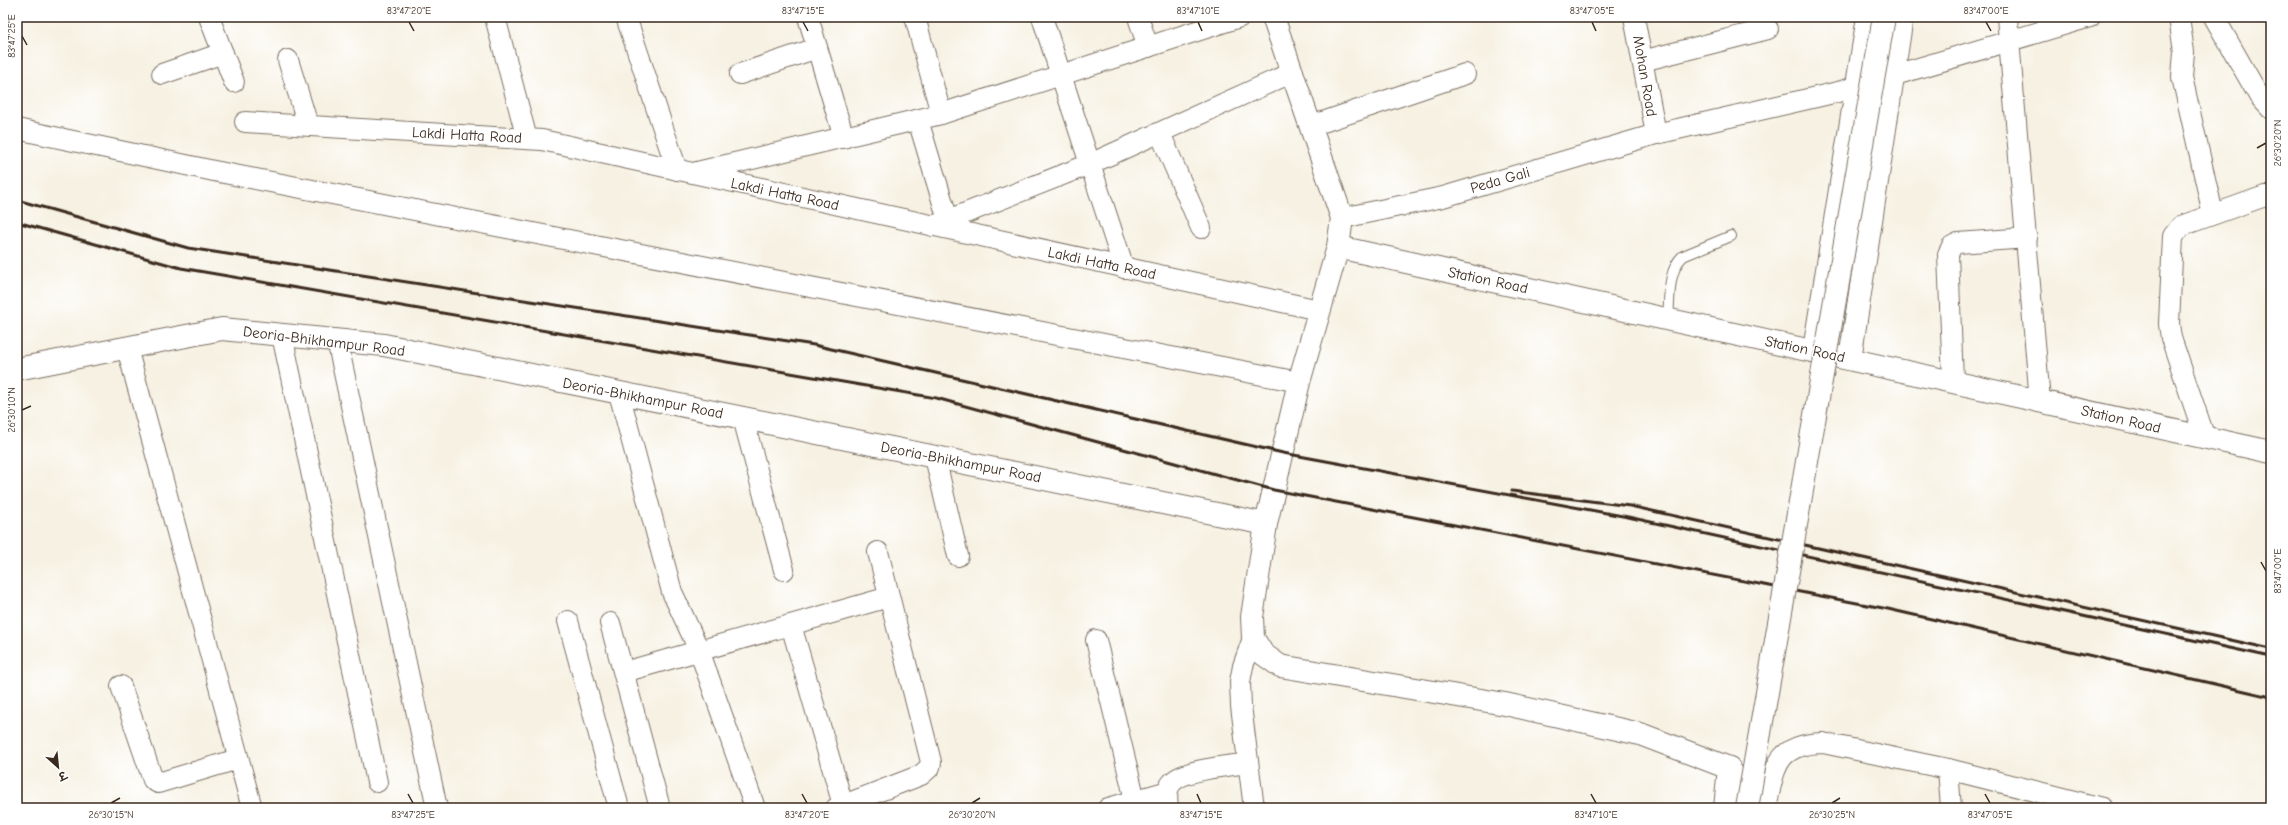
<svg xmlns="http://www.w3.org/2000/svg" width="2288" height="825" font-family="'Comic Neue','Playpen Sans Deva',sans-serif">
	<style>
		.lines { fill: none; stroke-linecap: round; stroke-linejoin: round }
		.lane-casing { stroke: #7c7063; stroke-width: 12 }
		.street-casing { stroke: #7c7063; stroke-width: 22 }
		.secondary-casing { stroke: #7c7063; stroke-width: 24 }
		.lane { stroke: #fff; stroke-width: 10 }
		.street { stroke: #fff; stroke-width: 20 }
		.secondary { stroke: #fff; stroke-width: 22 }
		.rail { stroke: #3b2a1e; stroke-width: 3 }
		.primary-bridge-casing { stroke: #7c7063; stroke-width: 24; stroke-linecap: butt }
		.primary-bridge { stroke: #fff; stroke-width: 22 }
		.ticks { fill: none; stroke: #3b2a1e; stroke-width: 1.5 }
		.labels { text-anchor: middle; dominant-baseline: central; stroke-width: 3; stroke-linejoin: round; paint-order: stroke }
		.street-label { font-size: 15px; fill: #3b2a1e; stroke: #fff }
		.neatline { fill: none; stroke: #3b2a1e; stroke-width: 1.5 }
		.ticks-label { font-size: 10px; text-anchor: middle; fill: #3b2a1e }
	</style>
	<rect width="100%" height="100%" fill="#fff"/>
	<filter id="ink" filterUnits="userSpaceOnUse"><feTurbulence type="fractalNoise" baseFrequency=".025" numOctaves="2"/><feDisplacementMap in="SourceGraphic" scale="8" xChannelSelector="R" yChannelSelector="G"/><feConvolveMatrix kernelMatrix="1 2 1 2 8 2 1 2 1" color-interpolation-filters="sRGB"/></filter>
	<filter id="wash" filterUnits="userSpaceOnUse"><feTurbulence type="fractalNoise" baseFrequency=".012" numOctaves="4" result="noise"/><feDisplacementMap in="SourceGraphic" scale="16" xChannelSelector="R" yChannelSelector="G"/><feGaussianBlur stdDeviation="0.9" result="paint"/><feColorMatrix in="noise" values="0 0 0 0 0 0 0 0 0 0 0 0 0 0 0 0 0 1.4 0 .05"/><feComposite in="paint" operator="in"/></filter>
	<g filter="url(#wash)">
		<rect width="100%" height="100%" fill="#f6f1e2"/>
	</g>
	<g filter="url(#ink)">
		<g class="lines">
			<defs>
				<path id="lane" d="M1668,319C1670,299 1667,271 1683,256L1731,236"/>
				<g id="street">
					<path d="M209,17L234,82"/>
					<path d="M495,17L527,139"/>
					<path d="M626,17L677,170"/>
					<path d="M808,17L844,138"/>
					<path d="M915,17L941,114"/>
					<path d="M1042,17L1124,268"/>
					<path d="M1138,17L1148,47"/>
					<path d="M1634,17L1656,134"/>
					<path d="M2007,17L2040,401"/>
					<path d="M2179,17L2184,52L2182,77L2213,214"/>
					<path d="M2214,17L2259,96L2271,109"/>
					<path d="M288,60L308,125"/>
					<path d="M1642,61L1768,29"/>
					<path d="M162,74L223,53"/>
					<path d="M740,74L817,48"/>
					<path d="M918,120L948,220"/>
					<path d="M245,122L542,140L1319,310"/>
					<path d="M1311,126L1465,74"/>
					<path d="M17,129L214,171L1299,382"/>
					<path d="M1160,133L1201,228"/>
					<path d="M697,172L941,114L1240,17"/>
					<path d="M1342,218L1443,197L1656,134L1838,92L2090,17"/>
					<path d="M933,226L1090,164L1293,72"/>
					<path d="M282,335L377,782"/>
					<path d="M337,340L437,808"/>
					<path d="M127,348L252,808"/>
					<path d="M1953,381L1948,254L1952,246L1958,243L2027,238"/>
					<path d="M619,393L672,592L699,650L755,808"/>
					<path d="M743,418L784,570"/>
					<path d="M2205,438L2171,338L2169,324L2173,236L2181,226L2265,196H2271"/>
					<path d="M935,457L958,556"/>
					<path d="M568,621L619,808"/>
					<path d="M610,623L660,808"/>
					<path d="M791,625L843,805"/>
					<path d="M1253,638L1243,666L1240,682L1241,706L1254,808"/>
					<path d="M1096,640L1135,800"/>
					<path d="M624,672L889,597"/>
					<path d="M121,686L153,780L158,783L238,759"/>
					<path d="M1948,769L1951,808"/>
					<path d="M836,808L921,775L930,767L931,762L878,552"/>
					<path d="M1108,808L1168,791"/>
					<path d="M1168,808C1167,800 1166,790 1171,784C1181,769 1231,766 1248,763"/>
					<path d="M1766,808C1775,768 1775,744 1823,743L1948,769L2102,808"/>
				</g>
				<g id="secondary">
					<path d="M1273,17L1342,218L1338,247L1299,382L1266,524L1252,617L1253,638L1263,654L1280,666L1505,704L1640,734L1729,768L1755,808"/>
					<path d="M1338,247L2271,452"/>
					<path d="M1814,350L1868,17"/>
					<path d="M1850,359L1902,17"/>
					<path d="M17,369L222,329L384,345L1266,524"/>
					<path d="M1725,808L1729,768"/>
				</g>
			</defs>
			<use href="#lane" class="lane-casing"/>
			<use href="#street" class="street-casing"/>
			<use href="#secondary" class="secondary-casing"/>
			<use href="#lane" class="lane"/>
			<use href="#street" class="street"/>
			<use href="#secondary" class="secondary"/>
			<g class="rail">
				<path d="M17,200L188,248L814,345L1283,453L1628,517L2271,657"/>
				<path d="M17,222L181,268L936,398L1274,490L1888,609L2271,697"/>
				<path d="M1512,491L1630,506L2271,649"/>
			</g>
			<defs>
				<path id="primary-bridge" d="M1747,808L1884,17"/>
			</defs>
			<use href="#primary-bridge" class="primary-bridge-casing"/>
			<use href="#primary-bridge" class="primary-bridge"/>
		</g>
	</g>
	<path class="ticks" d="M409,22L414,31M803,22L808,31M1198,22L1202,31M1592,22L1596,31M1986,22L1991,31M22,36L27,45M2257,148L2266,143M22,410L31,406M2261,562L2266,571M408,794L413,803M802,794L807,803M1197,794L1201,803M1591,794L1596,803M1985,794L1990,803M111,803L120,798M972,803L980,798M1832,803L1840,798"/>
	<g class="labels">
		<g class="street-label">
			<text transform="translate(1645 76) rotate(80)">Mohan Road</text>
			<text transform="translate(467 135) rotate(3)">Lakdi Hatta Road</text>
			<text transform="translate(1500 180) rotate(-16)">Peda Gali</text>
			<text transform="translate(785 194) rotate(12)">Lakdi Hatta Road</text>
			<text transform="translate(1102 263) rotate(12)">Lakdi Hatta Road</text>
			<text transform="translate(1488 280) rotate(12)">Station Road</text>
			<text transform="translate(324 341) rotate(7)">Deoria-Bhikhampur Road</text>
			<text transform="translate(1805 349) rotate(12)">Station Road</text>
			<text transform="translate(643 398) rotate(11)">Deoria-Bhikhampur Road</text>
			<text transform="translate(2121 419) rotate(13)">Station Road</text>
			<text transform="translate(961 462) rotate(11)">Deoria-Bhikhampur Road</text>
		</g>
	</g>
	<rect width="2288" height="825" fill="none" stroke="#fff" stroke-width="44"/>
	<g transform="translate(58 767) rotate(153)" stroke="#ffffff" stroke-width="3" paint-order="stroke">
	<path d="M0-3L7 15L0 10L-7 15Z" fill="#3b2a1e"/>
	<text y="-6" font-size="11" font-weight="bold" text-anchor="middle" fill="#3b2a1e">उ</text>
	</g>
	<rect x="22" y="22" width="2244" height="781" class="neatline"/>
	<g class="ticks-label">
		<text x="409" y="14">83°47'20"E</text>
		<text x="803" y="14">83°47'15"E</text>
		<text x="1198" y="14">83°47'10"E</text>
		<text x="1592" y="14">83°47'05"E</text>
		<text x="1986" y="14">83°47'00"E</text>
		<text transform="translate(11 36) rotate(-90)" y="4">83°47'25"E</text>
		<text transform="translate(2277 143) rotate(-90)" y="4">26°30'20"N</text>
		<text transform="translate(11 410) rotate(-90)" y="4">26°30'10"N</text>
		<text transform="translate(2277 571) rotate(-90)" y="4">83°47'00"E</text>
		<text x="111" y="818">26°30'15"N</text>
		<text x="413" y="818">83°47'25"E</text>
		<text x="807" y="818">83°47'20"E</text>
		<text x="972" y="818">26°30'20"N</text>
		<text x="1201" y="818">83°47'15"E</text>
		<text x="1596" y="818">83°47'10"E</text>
		<text x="1832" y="818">26°30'25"N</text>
		<text x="1990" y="818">83°47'05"E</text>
	</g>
</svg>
